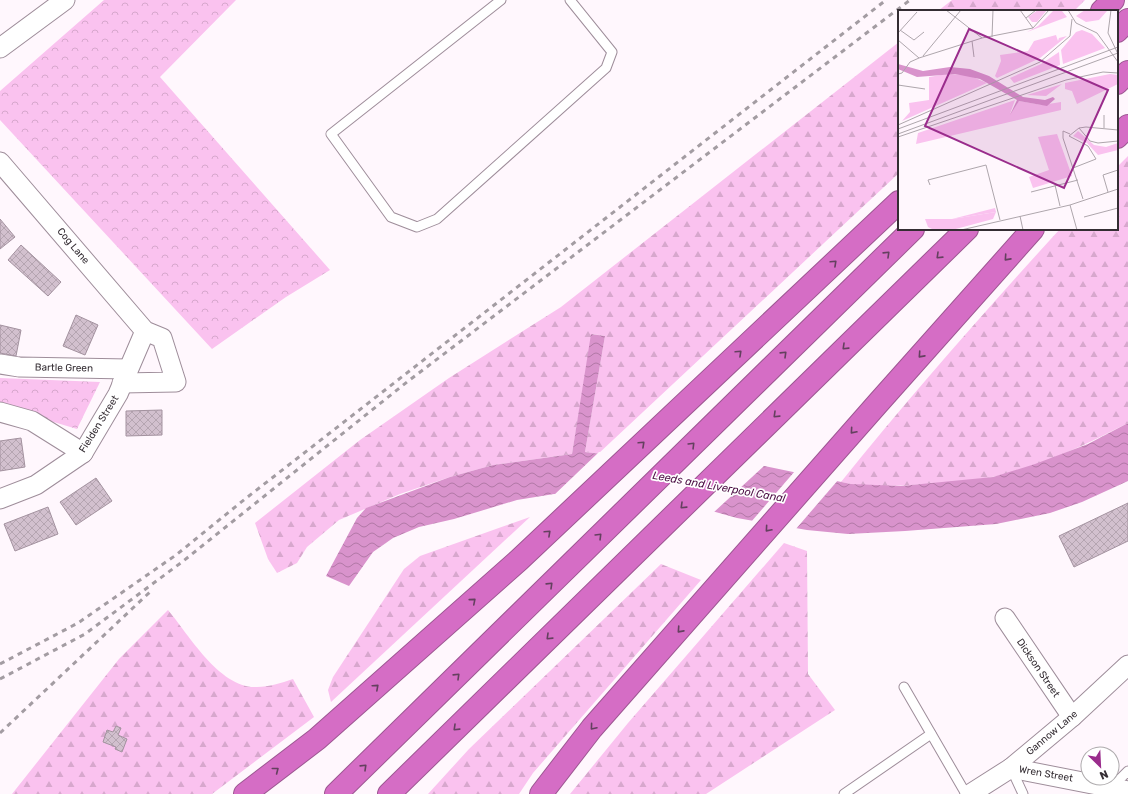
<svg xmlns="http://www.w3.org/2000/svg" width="1128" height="794" font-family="Rubik,sans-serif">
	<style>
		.forest { fill: url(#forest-firs) }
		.park { fill: url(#park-crowns) }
		.water { fill: url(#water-waves) }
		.pier { fill: #fff7fd }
		.building { fill: url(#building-cross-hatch); stroke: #a3929f }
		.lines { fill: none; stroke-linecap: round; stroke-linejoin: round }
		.service-casing { stroke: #9e8d9a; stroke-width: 11 }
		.minor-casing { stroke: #9e8d9a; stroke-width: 21 }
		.motorway-casing { stroke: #9d5792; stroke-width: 24 }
		.service { stroke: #fff; stroke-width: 9 }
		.minor { stroke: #fff; stroke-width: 19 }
		.motorway { stroke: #d56dc5; stroke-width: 22 }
		.rail { stroke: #a39ca2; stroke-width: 3; stroke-dasharray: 5 5; stroke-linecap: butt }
		.oneway { stroke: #64405f }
		.labels { text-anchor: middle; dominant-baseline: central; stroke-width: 3.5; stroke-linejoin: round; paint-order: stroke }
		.street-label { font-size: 10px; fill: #342d33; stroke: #fff }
		.water-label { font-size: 11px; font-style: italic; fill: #4c0e44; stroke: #fff }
		.inset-road { fill: none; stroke: #aea6ac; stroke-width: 1 }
		.view { fill: #9a2c8c; fill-opacity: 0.15; stroke: #9a2c8c; stroke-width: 2 }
		.inset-edge { fill: none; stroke: #342d33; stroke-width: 2 }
	</style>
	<defs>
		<pattern id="forest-firs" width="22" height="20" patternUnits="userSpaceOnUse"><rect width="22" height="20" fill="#fac2ef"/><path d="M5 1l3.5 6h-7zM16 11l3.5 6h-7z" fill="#d7a7cd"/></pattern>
		<pattern id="park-crowns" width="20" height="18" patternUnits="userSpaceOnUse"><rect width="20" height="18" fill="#fac2ef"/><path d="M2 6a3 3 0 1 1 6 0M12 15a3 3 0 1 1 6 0" fill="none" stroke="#d7a7cd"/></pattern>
		<pattern id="water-waves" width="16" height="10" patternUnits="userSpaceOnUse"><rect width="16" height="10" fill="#d993cc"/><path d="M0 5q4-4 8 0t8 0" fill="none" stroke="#b178a6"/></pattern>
		<pattern id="building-cross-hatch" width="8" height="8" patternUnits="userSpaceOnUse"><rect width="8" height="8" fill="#d2c0ce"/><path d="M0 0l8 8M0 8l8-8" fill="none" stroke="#b5a5b1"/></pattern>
	</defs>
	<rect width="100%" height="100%" fill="#fff7fd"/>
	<g class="forest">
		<path d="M952,0H1085L1074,11H938Z"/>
		<path d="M899,42V173L598,454L585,452L605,336L592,334L572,454L493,465L450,477L400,494L339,520L307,547L297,563L277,573L268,559L255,523L360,440L449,378L561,307Z"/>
		<path d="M1128,156V423C1087,444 1038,468 992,477C971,481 948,482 926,484C898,486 868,488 841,482C911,395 984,312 1060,229H1117V167Z"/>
		<path d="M530,517L331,702L328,690L333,677L404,569L420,556Z"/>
		<path d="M784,543L807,551L808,674L835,710L706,794H570L628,723Z"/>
		<path d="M661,564L701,580L533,773L519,794H428L469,749Z"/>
		<path d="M168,610C189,635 220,689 257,687C269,687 281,683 293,679L314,717L212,794H12L119,659Z"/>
	</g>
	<g class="park">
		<path d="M104,0H236L160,77L330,270L286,297L212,349L0,120V91Z"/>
		<path d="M0,378L100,382L77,429L0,406Z"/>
	</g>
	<path class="water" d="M591,334L605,336L585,452L600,454L701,453L851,484L901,486L993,477L1035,464L1088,444L1128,423V481L1082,502L1050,513L996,524L905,531L848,534L807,530L737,518L669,499L593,494H554L517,500L454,519L419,527L393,538L373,552L349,586L326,576L357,518L366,508L450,477L493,465L572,454Z"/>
	<g class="pier">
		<path d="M701,451L765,465L713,513L669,501L593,496H553L599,452Z"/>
		<path d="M795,471L839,479L795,530L751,522Z"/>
	</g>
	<g class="building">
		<path d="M0,219L15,237L0,249Z"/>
		<path d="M21,245L61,282L48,296L8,260Z"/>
		<path d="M76,315L98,325L85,355L63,346Z"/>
		<path d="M0,325L21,330L16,356L0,353Z"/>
		<path d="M162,410V435L126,436V411Z"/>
		<path d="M21,438L25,467L0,471V441Z"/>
		<path d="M96,478L112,501L76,525L60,502Z"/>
		<path d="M1128,503V541L1074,567L1059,536Z"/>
		<path d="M48,507L58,534L15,551L4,524Z"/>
		<path d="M116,726L121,728L118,735L127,739L122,752L115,749L116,747L103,742L107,730L113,732Z"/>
	</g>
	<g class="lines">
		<defs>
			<g id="service">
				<path d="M501,0L331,134L391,217L417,227L437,219L606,68L612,52L570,0"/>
				<path d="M904,687L966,794"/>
				<path d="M1011,768L1023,794"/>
				<path d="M1113,786L1128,771"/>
				<path d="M844,794L931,734"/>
			</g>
			<g id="minor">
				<path d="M0,48L65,0"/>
				<path d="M0,162L145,331L162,338L176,382L122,383"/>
				<path d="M0,364L19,367L128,369"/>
				<path d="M0,412L32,421L83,453"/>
				<path d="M0,499L36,485L83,453L118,394L145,331"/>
				<path d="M1005,618L1072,717"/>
				<path d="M1011,768L1128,791"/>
				<path d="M970,794L1011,768L1072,717L1128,665"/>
			</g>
			<g id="motorway">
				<path d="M1102,11L1113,0"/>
				<path d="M1117,31L1128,20"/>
				<path d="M1117,83L1128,72"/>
				<path d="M1117,137L1128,126"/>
				<path d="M245,794L317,739L519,560L899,202"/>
				<path d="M336,794L913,229"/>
				<path d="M389,794L967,229"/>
				<path d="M541,794L592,728L879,402L1033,229"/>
			</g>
		</defs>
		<use href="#service" class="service-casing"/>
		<use href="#minor" class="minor-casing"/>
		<use href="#motorway" class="motorway-casing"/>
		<use href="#service" class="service"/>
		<use href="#minor" class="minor"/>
		<use href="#motorway" class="motorway"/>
		<g class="rail">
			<path d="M0,664L78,623L176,555L245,499L886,0"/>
			<path d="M0,679L85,634L182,562L407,382L910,0"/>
			<path d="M0,733L151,591"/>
		</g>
	</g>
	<defs><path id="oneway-chevron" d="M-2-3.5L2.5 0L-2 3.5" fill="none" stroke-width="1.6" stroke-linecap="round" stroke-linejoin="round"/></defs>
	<g class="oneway">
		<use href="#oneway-chevron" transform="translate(887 254) rotate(-44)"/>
		<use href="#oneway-chevron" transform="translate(939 256) rotate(136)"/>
		<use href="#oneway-chevron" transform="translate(1007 258) rotate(132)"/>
		<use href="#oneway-chevron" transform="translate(834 263) rotate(-43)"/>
		<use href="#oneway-chevron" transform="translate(845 347) rotate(136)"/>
		<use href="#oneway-chevron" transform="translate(739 353) rotate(-43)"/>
		<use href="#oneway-chevron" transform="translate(784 354) rotate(-44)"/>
		<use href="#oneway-chevron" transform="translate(921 355) rotate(132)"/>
		<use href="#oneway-chevron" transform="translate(776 415) rotate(136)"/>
		<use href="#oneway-chevron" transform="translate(853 431) rotate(131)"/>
		<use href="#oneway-chevron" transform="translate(642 444) rotate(-43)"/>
		<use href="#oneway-chevron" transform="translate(692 445) rotate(-45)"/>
		<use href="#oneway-chevron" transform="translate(683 506) rotate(136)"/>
		<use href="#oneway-chevron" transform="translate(768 529) rotate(131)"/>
		<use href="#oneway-chevron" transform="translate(548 533) rotate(-43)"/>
		<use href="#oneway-chevron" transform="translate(599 536) rotate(-45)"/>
		<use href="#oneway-chevron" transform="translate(550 585) rotate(-44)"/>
		<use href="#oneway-chevron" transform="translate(473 601) rotate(-41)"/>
		<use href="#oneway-chevron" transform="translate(680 630) rotate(132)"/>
		<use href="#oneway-chevron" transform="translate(549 637) rotate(136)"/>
		<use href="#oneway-chevron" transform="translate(457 676) rotate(-44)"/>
		<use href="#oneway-chevron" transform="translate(376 687) rotate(-42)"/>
		<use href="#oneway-chevron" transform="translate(593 727) rotate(130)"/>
		<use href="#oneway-chevron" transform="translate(456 728) rotate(136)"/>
		<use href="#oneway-chevron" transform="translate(364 767) rotate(-44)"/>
		<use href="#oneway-chevron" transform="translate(276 770) rotate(-38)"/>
	</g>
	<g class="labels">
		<g class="street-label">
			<text transform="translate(73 246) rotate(50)">Cog Lane</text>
			<text transform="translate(64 368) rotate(1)">Bartle Green</text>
			<text transform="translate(99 424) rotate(-58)">Fielden Street</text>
			<text transform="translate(1038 668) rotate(56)">Dickson Street</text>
			<text transform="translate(1052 733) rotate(-40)">Gannow Lane</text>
			<text transform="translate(1046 774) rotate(10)">Wren Street</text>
		</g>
		<g class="water-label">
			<text transform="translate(719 487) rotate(10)">Leeds and Liverpool Canal</text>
		</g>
	</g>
	<g transform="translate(898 10)">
		<rect width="220" height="220" fill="#fff7fd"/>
		<path d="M140,0H149L139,12H134L130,7ZM155,1H164L169,7L129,22L140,16ZM97,198L98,202L54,209Z" fill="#fac2ef"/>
		<path d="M187,0H209V1L201,10L188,12L178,6ZM184,20L194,24L207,38L165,54L163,40L178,22ZM158,25L160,31L161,28L169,26L142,48L99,68L97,66L103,51L102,45L130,41L136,31ZM161,42L162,55L116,73L112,68L143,54ZM49,64L70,65L89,73L4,111L12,102L11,93L31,90V67ZM212,64L220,65V74L179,94L174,81L167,79V73ZM164,74L148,86L129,85ZM117,90L112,104L121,91L144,95L163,92V100L18,134L20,123ZM98,202L95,209L54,220H36L30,217L27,209H54Z" fill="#fac2ef"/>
		<path d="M180,121L196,135L208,137L220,133V140L200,145L189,133L175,126ZM159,124L174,166L135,178L131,167L151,160L140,127Z" fill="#fac2ef"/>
		<path d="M0,54L25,61L52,57L72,59L91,66L125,87L147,90L155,87L157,89L149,96L121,91L112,105L119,90L82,69L57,64L19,67L0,59Z" fill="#d993cc"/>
		<path class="inset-road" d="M48,0L84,28M122,0L135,18M170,0L178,13L199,23L220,52M213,0L210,23L220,44M128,8L138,0M2,20L16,30L26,22M0,23L19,2M94,27L95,0M0,30L21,48M74,31L76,47M25,46L63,0M0,64L4,63L12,52L21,48L84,28L135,18L151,0M0,75L27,79M0,115L142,52L172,26L174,9M181,118L192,131L200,133L220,131M206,118V105M0,119L220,37M0,124L220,43M172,124L165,121V128L185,189M171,126L190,136L198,149L175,158M171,126L181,118L188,117L220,120M0,127L168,70L205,62L220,63M32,175L30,170L88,155L102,210M157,175L162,196M133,182L180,170M210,182L205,165L220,160M172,195L179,220M122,206L125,220M186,207L220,198M63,220L172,195L220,179"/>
		<path class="view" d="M71,19L210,80L166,178L27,116Z"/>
		<rect width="220" height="220" class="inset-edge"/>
	</g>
	<g transform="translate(1100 766) rotate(156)"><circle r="19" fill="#ffffff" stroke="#aeabad"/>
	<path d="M0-3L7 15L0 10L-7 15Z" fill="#9a2c8c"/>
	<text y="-6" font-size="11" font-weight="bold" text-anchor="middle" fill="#342d33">N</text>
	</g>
</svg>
